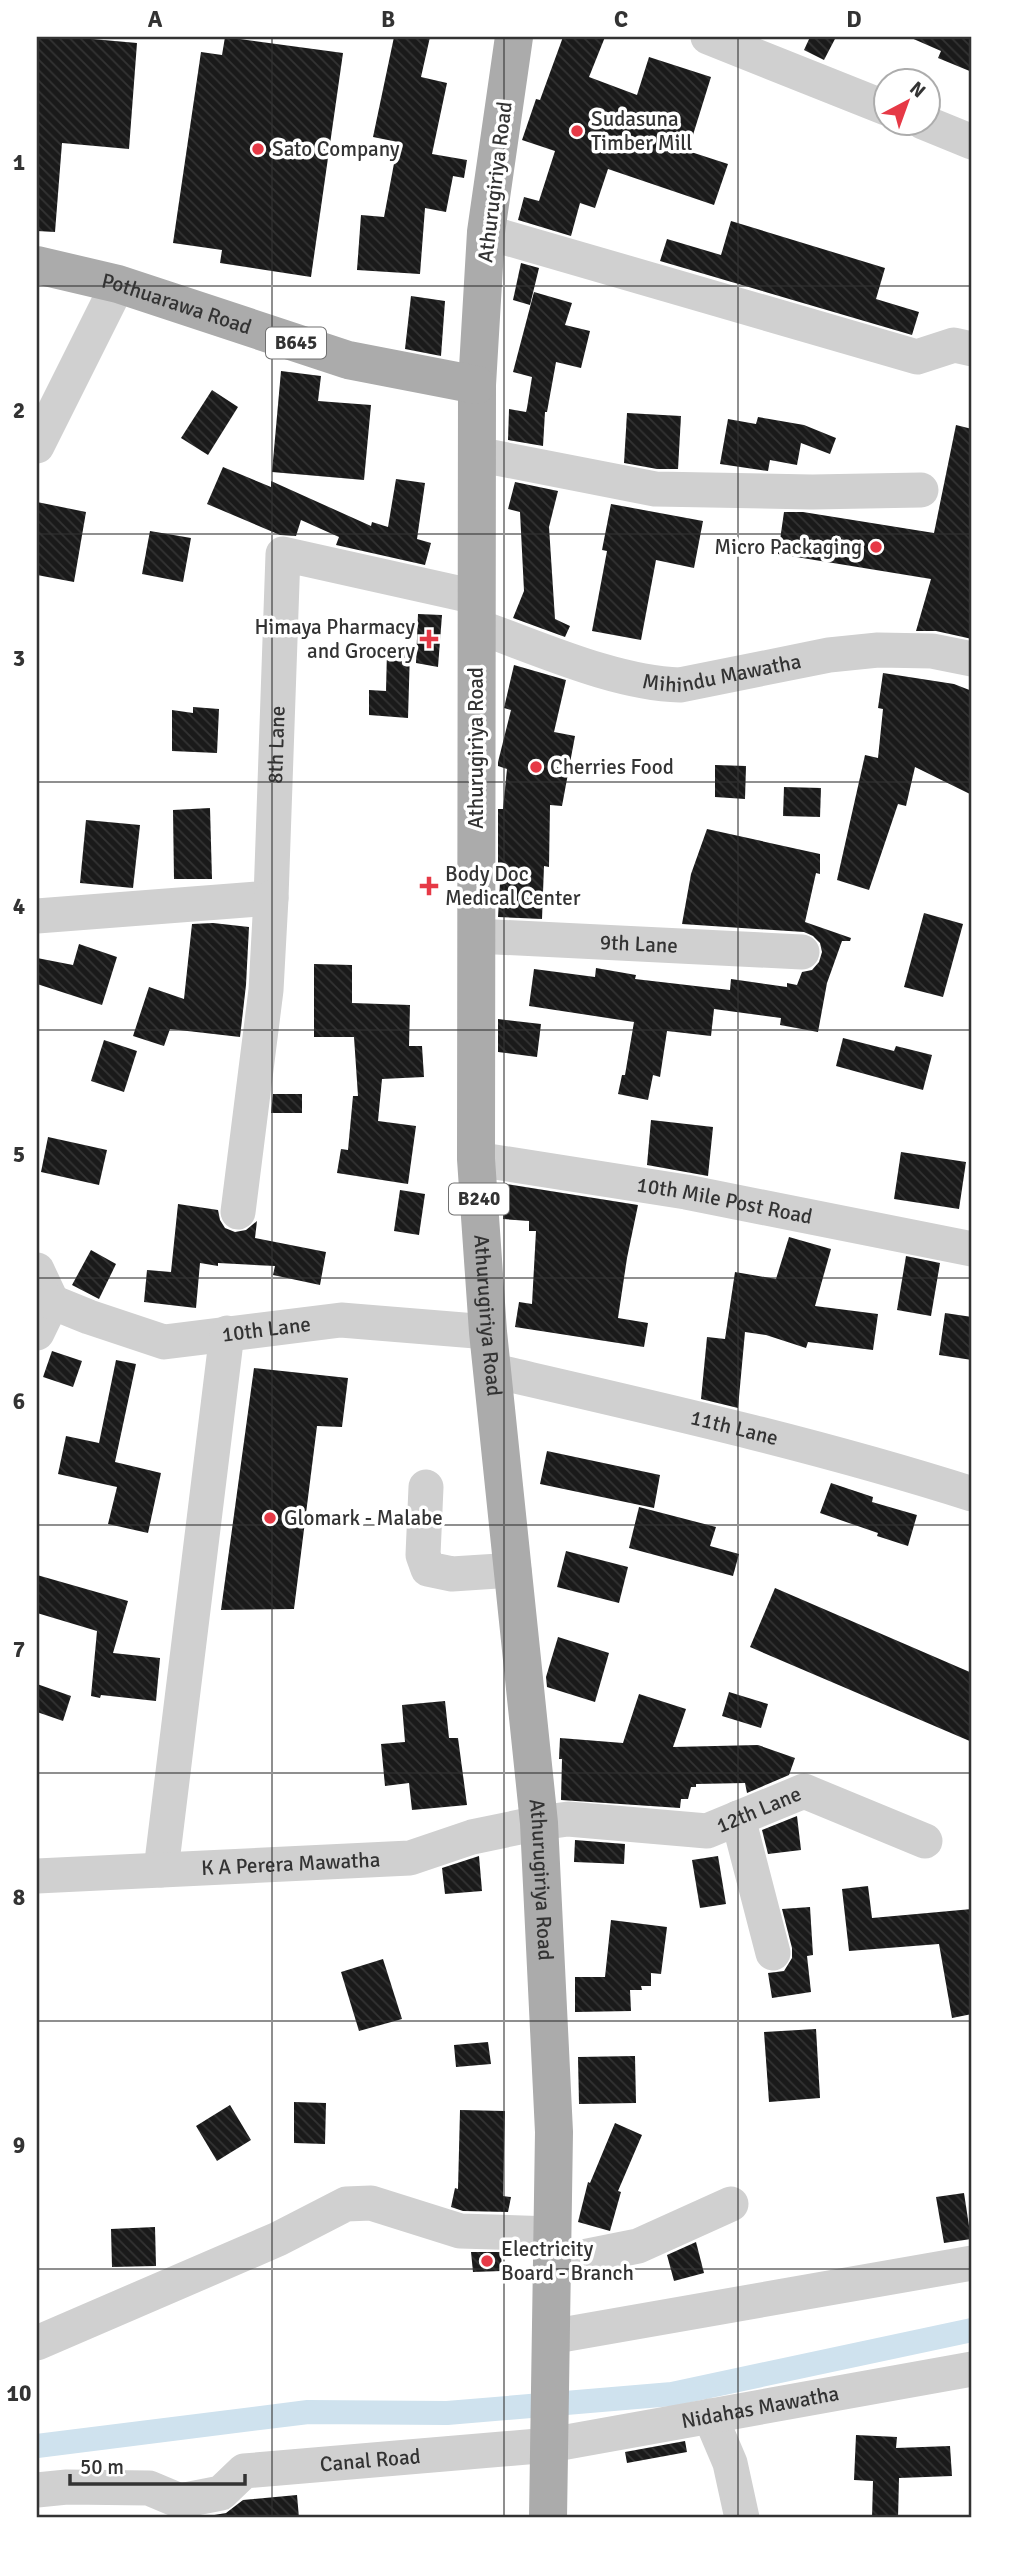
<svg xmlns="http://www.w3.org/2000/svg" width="1009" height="2555" font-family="Signika,sans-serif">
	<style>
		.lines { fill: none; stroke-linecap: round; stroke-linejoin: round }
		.canal { stroke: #cfe2ee; stroke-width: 24 }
		.building { fill: url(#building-back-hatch) }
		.minor { stroke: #d0d0d0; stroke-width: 35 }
		.major { stroke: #ababab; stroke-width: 38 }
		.grid { fill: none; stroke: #333; stroke-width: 2; stroke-opacity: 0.55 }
		.poi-dot { fill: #e63946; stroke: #fff; stroke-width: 2.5 }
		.labels { text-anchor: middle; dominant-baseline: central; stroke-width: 7; stroke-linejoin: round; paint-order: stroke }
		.shield { fill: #fff; stroke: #707070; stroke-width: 2 }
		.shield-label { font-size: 19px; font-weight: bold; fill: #333 }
		.poi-label { font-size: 21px; fill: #333; stroke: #fff; text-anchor: start }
		.street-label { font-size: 21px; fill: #333; stroke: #fff }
		.neatline { fill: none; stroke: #333; stroke-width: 2.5 }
		.grid-label { font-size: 23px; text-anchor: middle; font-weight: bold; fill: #333 }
	</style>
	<defs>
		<pattern id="building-back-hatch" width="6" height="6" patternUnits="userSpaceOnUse" patternTransform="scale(1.75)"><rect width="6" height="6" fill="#1a1a1a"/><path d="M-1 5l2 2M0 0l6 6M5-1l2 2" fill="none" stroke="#333"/></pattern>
	</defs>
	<rect width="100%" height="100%" fill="#fff"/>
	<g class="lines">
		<path class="canal" d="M37,2446L308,2412L447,2413L672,2394L972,2330"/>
	</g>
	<g class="building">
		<path d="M37,37H70L137,43L129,149L62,143L55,232L37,231Z"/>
		<path d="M225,37L343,53L311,277L220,263L222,250L173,243L201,52L222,55Z"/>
		<path d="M394,37H430L421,77L447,83L432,154L467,160L464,178L453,176L446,212L425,208L420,274L357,270L361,215L384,217L398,142L373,137Z"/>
		<path d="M563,37H605L589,77L637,95L649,57L711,77L688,151L728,164L714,205L608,169L595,208L580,203L571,236L518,220L524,197L539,201L555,151L522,140L536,99L540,100Z"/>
		<path d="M810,37H836L824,60L804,50Z"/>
		<path d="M909,37H972V72L938,58L941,51Z"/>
		<path d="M731,221L885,268L876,299L919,312L912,335L660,261L667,239L721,255Z"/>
		<path d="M521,263L539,268L530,305L513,300Z"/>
		<path d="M534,292L572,303L565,325L590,331L581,368L556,362L547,412H545L543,446L508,440L509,409L526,412L527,408L532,377L513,372Z"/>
		<path d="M411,296L445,301L441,356L405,349Z"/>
		<path d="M281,371L321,376L318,401L371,405L364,480L272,472Z"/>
		<path d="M212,390L238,407L208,455L181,438Z"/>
		<path d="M627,413L681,416L678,469H657L624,463Z"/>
		<path d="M758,417L804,425L836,438L830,454L801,443L797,465L770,460L768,471L720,464L728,419L756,424Z"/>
		<path d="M956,425L972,429V639L936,631H916L931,579L778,554L784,512H803L934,533Z"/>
		<path d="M223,467L271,487V481L371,526L372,522L388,527L396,479L425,483L417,539L431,543L425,565L336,545L339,537L301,520L296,536L280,535L207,504Z"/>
		<path d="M515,482L558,491L549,527L555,619L570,626L565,637L513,618L524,591L520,512L508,509Z"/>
		<path d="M37,502L86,512L74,582L37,575Z"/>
		<path d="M611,504L703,521L694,568L656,560L641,640L592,631L607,551L602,550Z"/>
		<path d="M150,531L191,538L183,582L142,574Z"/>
		<path d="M418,614L442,615L438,667L416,663Z"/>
		<path d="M387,650L410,651L408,718L369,715V690L386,691Z"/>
		<path d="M514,665L566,680L554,732L575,736L562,806L550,805L549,867L544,866L542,919L498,917L501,865H498V809H503L507,769L498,766V762L511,710L504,708Z"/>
		<path d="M883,673L954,684L972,691V795L915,767L906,806L898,804L869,890L837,880L865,755L878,758L883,709L878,708Z"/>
		<path d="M193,707L219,709L217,753L172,751V710L193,713Z"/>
		<path d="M715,765L746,766L745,799L715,797Z"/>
		<path d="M784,787L821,788L820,817L783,816Z"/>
		<path d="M210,808L212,879H174L173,810Z"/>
		<path d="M86,820L140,825L133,888L80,883Z"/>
		<path d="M707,829L820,854V874L816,873L805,922L851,938L850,941H842L827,983L818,1032L780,1025L781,1018L714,1009L711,1036L667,1031L660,1077L653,1075L648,1100L618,1094L622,1075H625L634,1022L529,1006L534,969L595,977L596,968L636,975L635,979L730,990L731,979L787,987V983L797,985L802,972L812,970L819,962L822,952L820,943L813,936L804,932L682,924L691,874Z"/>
		<path d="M924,913L963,924L943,997L904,987Z"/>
		<path d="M213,923L249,927L246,985L240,1037L170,1029L164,1046L133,1036L149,987L184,999L192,924Z"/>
		<path d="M79,944L117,957L102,1005L37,984V958L73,965Z"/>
		<path d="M314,964L352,965V1003L410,1005L409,1046H422L424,1077L382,1079L378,1121L416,1126L408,1184L337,1173L341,1149L348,1150L353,1096H358L354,1037H314Z"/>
		<path d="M498,1019L541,1024L537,1057L498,1052Z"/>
		<path d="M843,1038L894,1051L896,1046L932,1055L923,1090L836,1066Z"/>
		<path d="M104,1040L137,1051L124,1092L91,1081Z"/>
		<path d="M273,1094H302V1113H271Z"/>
		<path d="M651,1120L713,1127L708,1176L647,1165Z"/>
		<path d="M48,1137L107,1150L99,1185L41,1172Z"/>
		<path d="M901,1152L966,1162L959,1209L894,1199Z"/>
		<path d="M506,1184L638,1205L627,1258L618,1318L648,1323L644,1347L515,1327L519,1302L532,1304L536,1231H529V1221L503,1219Z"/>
		<path d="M400,1190L425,1194L419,1235L394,1231Z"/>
		<path d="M178,1204L218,1210L220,1220L225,1228L235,1232L246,1230L257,1221L255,1238L326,1252L320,1285L273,1275L275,1266L218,1263V1266L200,1263L196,1308L144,1302L147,1270L171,1272Z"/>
		<path d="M789,1237L831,1249L815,1306L878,1314L873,1350L808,1342L806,1348L766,1335L745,1332L738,1408L701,1399L707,1337L725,1339L735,1272L776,1279Z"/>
		<path d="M91,1250L116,1264L99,1299L72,1285Z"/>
		<path d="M906,1256L940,1263L931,1316L897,1310Z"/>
		<path d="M945,1313L972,1317V1360L939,1355Z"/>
		<path d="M52,1351L82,1361L73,1387L43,1377Z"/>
		<path d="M116,1360L136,1364L115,1462L161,1473L148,1533L108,1524L117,1487L58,1474L66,1436L99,1443Z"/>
		<path d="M254,1368L348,1378L342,1427L317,1426L294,1609L221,1610Z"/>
		<path d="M547,1451L660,1475L654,1508L540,1484Z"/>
		<path d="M831,1483L873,1497L872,1502L917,1515L908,1546L877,1536L878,1533L820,1513Z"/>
		<path d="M639,1507L716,1527L710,1546L739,1554L733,1576L629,1548Z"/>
		<path d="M566,1551L628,1567L619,1603L557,1587Z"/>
		<path d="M37,1575L128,1601L113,1653L160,1658L156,1701L101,1695L100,1698L91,1696L97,1631L37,1613Z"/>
		<path d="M775,1588L972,1673V1742L750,1647Z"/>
		<path d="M558,1637L609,1653L595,1702L547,1687L546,1677Z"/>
		<path d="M37,1684L71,1696L63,1721L37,1712Z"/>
		<path d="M729,1692L768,1704L761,1728L722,1716Z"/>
		<path d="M639,1694L686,1709L673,1747L758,1745L795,1758L789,1775L747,1793L745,1783L696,1784V1787H691L688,1799H681L680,1808L561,1800L562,1759H559L560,1738L623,1743Z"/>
		<path d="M445,1701L449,1738H458L467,1805L412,1810L409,1783L385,1786L381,1744L405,1742L402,1705Z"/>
		<path d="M797,1816L801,1850L768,1854L762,1830Z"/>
		<path d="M575,1840L625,1844L624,1864L574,1862Z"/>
		<path d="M479,1856L482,1891L445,1894L442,1868Z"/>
		<path d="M718,1856L726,1904L700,1908L692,1860Z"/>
		<path d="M868,1886L872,1918L972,1909V2014L952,2018L939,1944L849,1951L842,1889Z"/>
		<path d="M810,1907L813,1955L807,1956L811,1992L772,1998L768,1973L784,1971L792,1958V1948L782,1909Z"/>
		<path d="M611,1920L667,1927L661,1974L651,1973V1986H641L642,1990H630L631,2011L575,2012V1977H605Z"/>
		<path d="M383,1959L402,2019L359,2031L341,1972Z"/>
		<path d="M816,2029L820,2098L769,2102L764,2032Z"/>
		<path d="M488,2042L491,2064L456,2067L454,2045Z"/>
		<path d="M635,2056L636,2103L579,2104L578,2057Z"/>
		<path d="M294,2102L326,2103L325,2144L294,2143Z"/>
		<path d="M230,2105L251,2140L217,2161L196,2126Z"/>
		<path d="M460,2110L505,2111L503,2196L511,2197L508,2212L463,2211L451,2207L455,2188L458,2189Z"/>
		<path d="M615,2123L642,2135L618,2191L621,2192L610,2231L578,2222L588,2182L590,2183Z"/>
		<path d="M964,2193L971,2239L944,2243L936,2197Z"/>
		<path d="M155,2227L156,2266L112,2267L111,2229Z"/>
		<path d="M696,2242L704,2273L674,2281L667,2255Z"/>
		<path d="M471,2252H501L502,2271L473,2272Z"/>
		<path d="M856,2435L897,2437L896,2448L950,2446L952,2476L899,2478L898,2518H872L873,2481L854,2480Z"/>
		<path d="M685,2441L687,2452L627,2463L625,2452Z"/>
		<path d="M297,2495L299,2518H197L226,2513L243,2500Z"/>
	</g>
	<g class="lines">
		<g class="minor">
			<path d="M708,37L886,108"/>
			<path d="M923,122L972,142"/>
			<path d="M486,232L917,357L954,345L972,349"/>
			<path d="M37,446L118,284"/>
			<path d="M476,454L655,489L812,492L921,490"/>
			<path id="s1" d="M476,626C539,648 614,683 680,685L829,655L878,650L932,651L972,659"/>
			<path id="s2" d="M37,916L271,898L283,554L476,597"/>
			<path id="s3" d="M476,936L802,952"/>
			<path id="s4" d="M476,1159L686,1192L972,1249"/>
			<path d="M238,1212L266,990L271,898"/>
			<path d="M37,1270L52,1302L37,1333"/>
			<path id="s5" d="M52,1302L89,1317L164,1342L341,1320L488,1332"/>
			<path id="s6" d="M494,1371C654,1408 815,1444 972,1494"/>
			<path d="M426,1487L423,1555L428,1569L452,1574L514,1570"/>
			<path d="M738,1818L773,1953"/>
			<path d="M161,1870L227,1333"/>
			<path id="s7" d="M37,1876L410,1858L472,1837L539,1823L568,1819L707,1831L804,1791L925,1841"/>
			<path d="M553,2263L638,2246L731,2204"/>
			<path d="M550,2337L972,2263"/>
			<path d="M37,2343L278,2239L346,2204L371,2203L460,2231L553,2234"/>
			<path d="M710,2416L730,2463L742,2518"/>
			<path id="s8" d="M37,2490L67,2487L149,2488L180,2501L221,2493L244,2471L550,2445L972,2369"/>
		</g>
		<g class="major">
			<path id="s9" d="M514,37L486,232L477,385L476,1159L488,1332L539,1823L554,2132L548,2518"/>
			<path id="s10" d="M37,265L118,284L348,360L477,385"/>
		</g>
	</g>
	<path class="grid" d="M272,37V2518M504,37V2518M738,37V2518M37,286H972M37,534H972M37,782H972M37,1030H972M37,1278H972M37,1525H972M37,1773H972M37,2021H972M37,2269H972"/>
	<g class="poi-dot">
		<circle cx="577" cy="131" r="7"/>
		<circle cx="258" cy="149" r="7"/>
		<circle cx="876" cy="547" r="7"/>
		<path d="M425.5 628.5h7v7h7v7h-7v7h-7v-7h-7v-7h7z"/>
		<circle cx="536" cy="767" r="7"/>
		<path d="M425.5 875.5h7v7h7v7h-7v7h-7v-7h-7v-7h7z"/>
		<circle cx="270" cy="1518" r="7"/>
		<circle cx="487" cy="2261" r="7"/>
	</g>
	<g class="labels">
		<g class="shield">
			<rect x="266" y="327.5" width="60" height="31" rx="5"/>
			<rect x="449" y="1183.5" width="60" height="31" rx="5"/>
		</g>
		<g class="shield-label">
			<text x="296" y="343">B645</text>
			<text x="479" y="1199">B240</text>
		</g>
		<g class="poi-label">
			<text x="591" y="119">Sudasuna<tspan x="591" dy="24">Timber Mill</tspan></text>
			<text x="272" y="149">Sato Company</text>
			<text x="862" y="547" text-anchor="end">Micro Packaging</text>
			<text x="415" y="627" text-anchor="end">Himaya Pharmacy<tspan x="415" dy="24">and Grocery</tspan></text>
			<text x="550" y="767">Cherries Food</text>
			<text x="445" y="874">Body Doc<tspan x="445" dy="24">Medical Center</tspan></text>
			<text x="284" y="1518">Glomark - Malabe</text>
			<text x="501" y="2249">Electricity<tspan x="501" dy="24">Board - Branch</tspan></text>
		</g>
		<g class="street-label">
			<text transform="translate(495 182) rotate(-83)">Athurugiriya Road</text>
			<text stroke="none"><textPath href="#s10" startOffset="145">Pothuarawa Road</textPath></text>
			<text stroke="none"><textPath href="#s1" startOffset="256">Mihindu Mawatha</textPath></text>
			<text stroke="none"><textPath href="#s2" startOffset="388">8th Lane</textPath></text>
			<text transform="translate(476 748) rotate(-90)">Athurugiriya Road</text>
			<text stroke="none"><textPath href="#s3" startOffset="163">9th Lane</textPath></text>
			<text stroke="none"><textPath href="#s4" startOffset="252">10th Mile Post Road</textPath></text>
			<text stroke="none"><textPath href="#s9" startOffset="1281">Athurugiriya Road</textPath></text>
			<text stroke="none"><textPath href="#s5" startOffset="222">10th Lane</textPath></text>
			<text stroke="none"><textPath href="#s6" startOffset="247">11th Lane</textPath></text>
			<text stroke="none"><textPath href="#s7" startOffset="732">12th Lane</textPath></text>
			<text stroke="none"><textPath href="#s7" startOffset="254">K A Perera Mawatha</textPath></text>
			<text stroke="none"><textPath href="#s9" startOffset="1848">Athurugiriya Road</textPath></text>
			<text stroke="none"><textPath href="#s8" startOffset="740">Nidahas Mawatha</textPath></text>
			<text stroke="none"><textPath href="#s8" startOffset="346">Canal Road</textPath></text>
		</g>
	</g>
	<rect width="1009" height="2555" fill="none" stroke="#ffffff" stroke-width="77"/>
	<g transform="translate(907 102) rotate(41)"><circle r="33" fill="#ffffff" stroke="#adadad" stroke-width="2"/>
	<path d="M0-5L12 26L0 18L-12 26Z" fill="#e63946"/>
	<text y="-10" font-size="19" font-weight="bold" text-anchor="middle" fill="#333333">N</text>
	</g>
	<path d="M70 2474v10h175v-10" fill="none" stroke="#333333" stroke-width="3.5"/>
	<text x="80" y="2474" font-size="21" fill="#333333" stroke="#ffffff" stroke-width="5" paint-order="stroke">50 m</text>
	<rect x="38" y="38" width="932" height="2478" class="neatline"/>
	<g class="grid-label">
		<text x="155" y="27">A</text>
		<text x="388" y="27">B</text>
		<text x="621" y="27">C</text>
		<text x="854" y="27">D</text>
		<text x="19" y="170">1</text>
		<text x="19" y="418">2</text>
		<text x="19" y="666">3</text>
		<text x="19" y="914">4</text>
		<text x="19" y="1162">5</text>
		<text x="19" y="1409">6</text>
		<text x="19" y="1657">7</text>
		<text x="19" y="1905">8</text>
		<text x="19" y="2153">9</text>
		<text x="19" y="2401">10</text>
	</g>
</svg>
